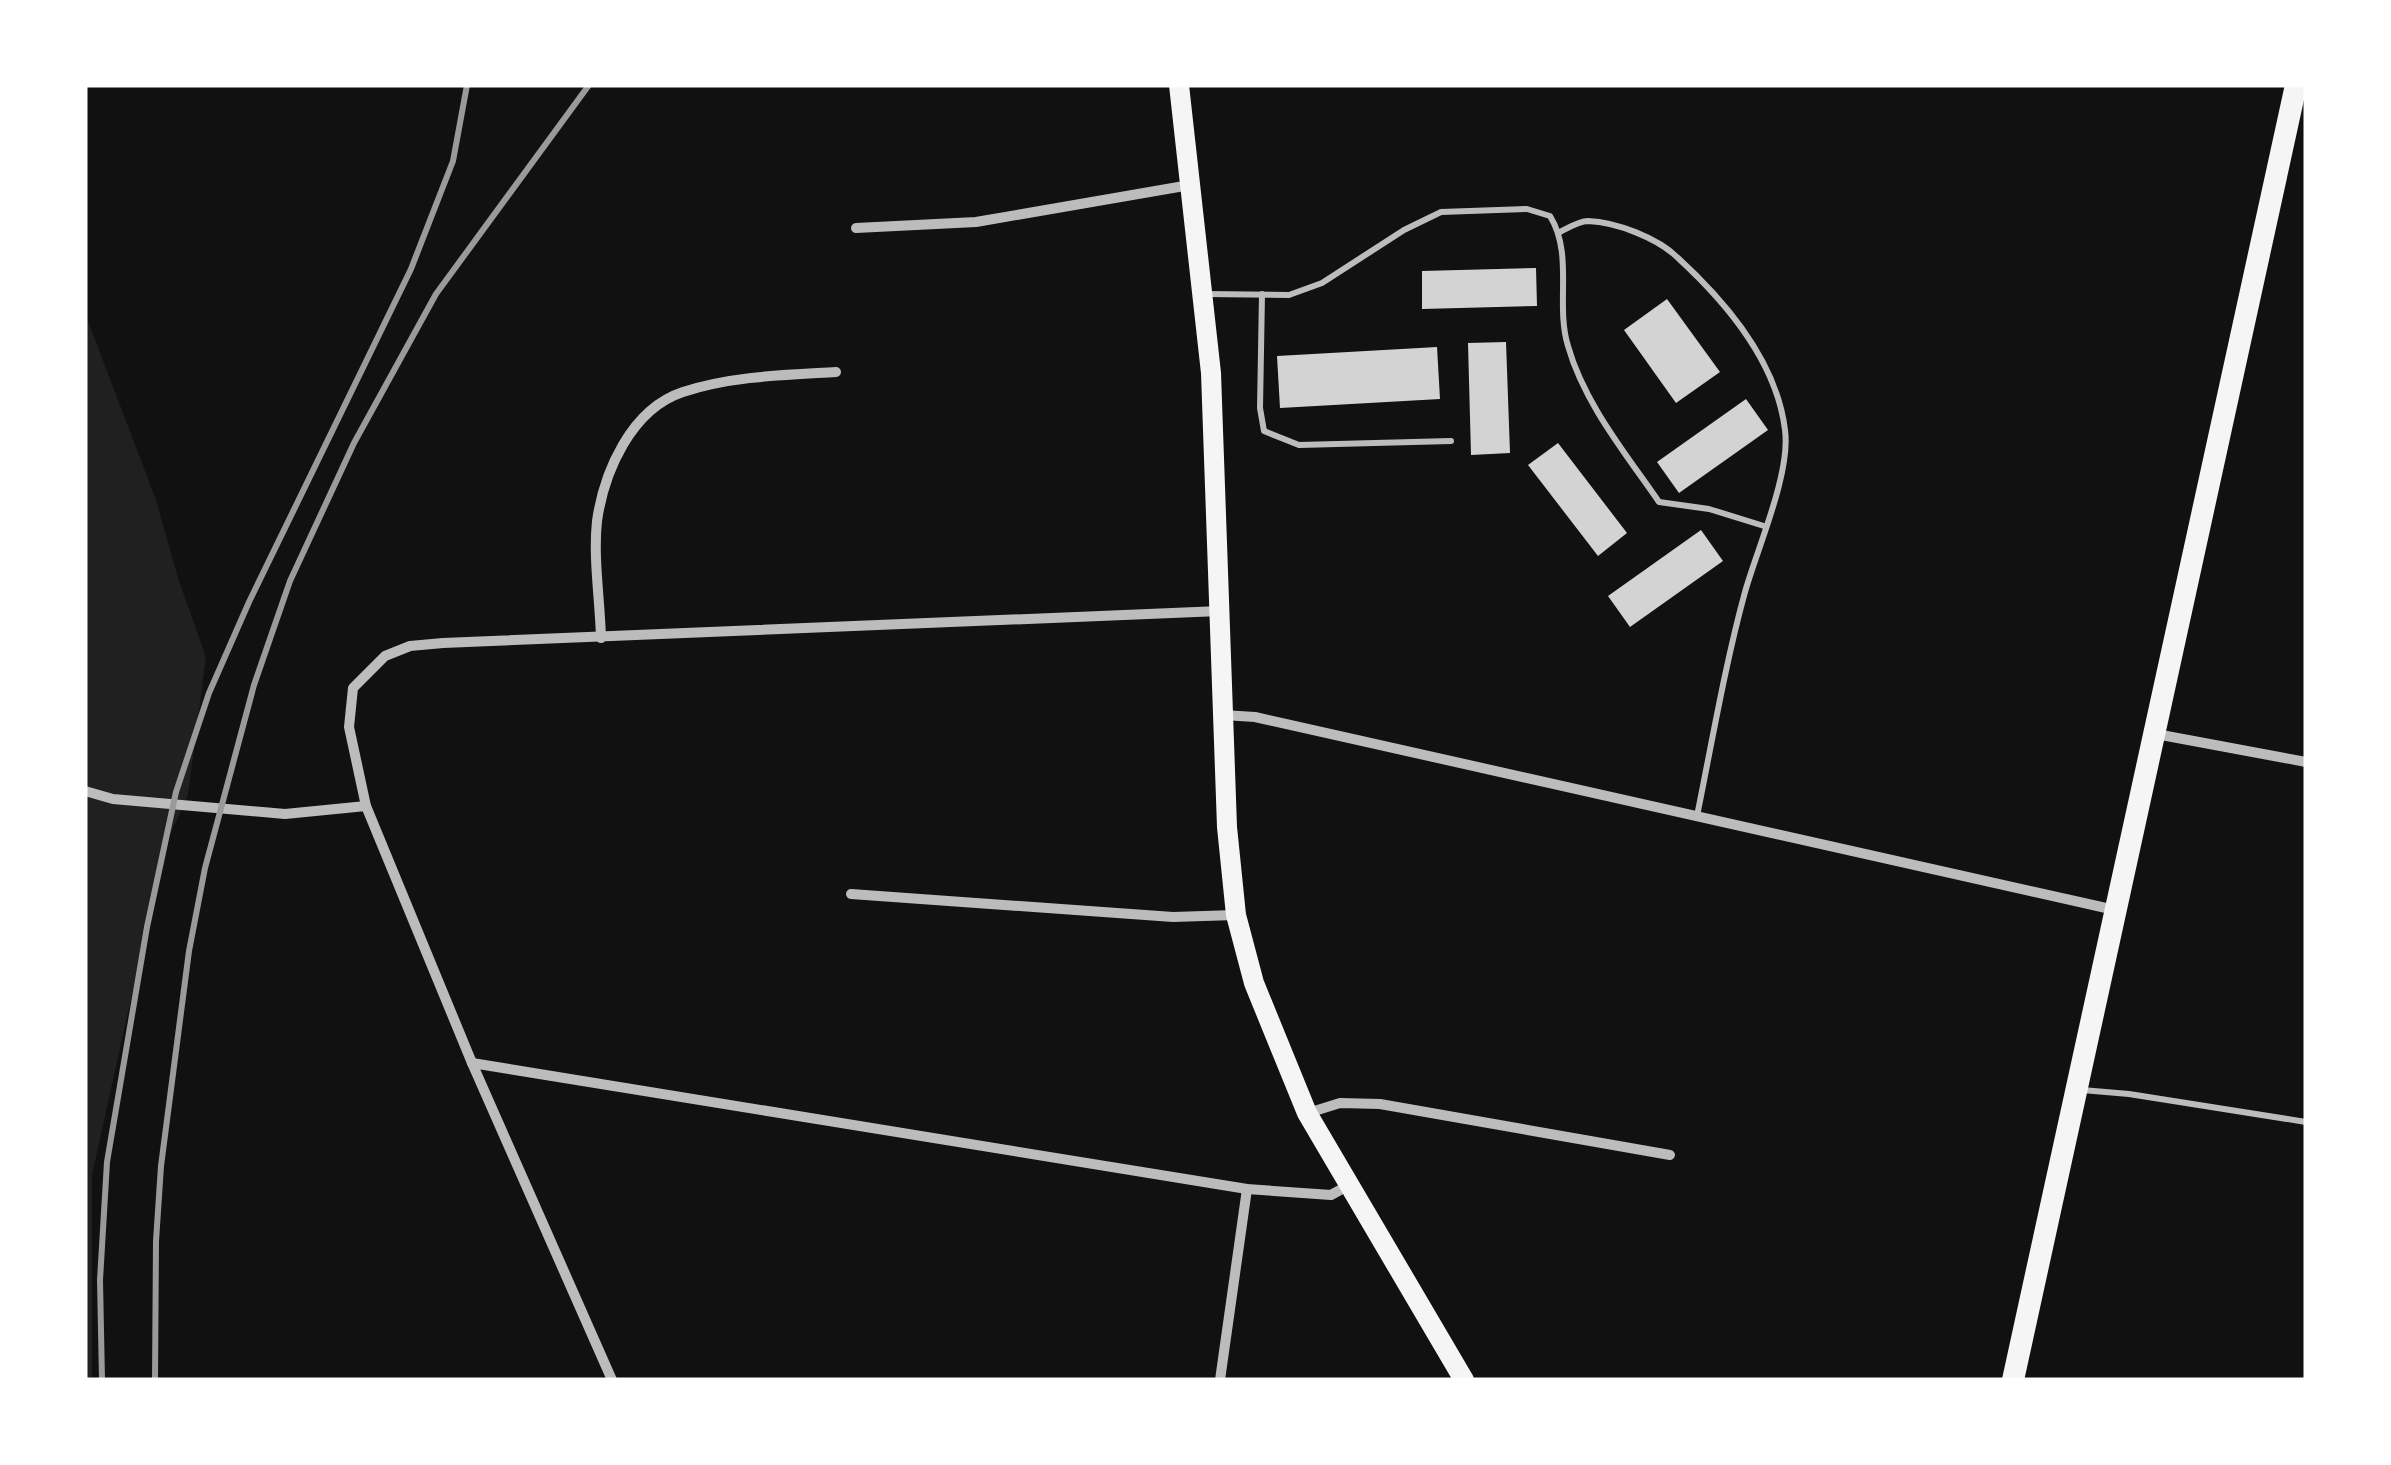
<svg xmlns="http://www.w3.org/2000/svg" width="2391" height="1465" font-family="'Fira Sans',sans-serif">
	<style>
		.green { fill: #202020 }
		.building { fill: #d3d3d3 }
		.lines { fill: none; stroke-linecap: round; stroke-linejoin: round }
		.service { stroke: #bcbcbc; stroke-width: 6 }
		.minor { stroke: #bcbcbc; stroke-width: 10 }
		.secondary { stroke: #f5f5f5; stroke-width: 20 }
		.primary { stroke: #f5f5f5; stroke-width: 22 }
		.rail { stroke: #9a9a9a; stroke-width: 6 }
	</style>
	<rect width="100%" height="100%" fill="#111"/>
	<path class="green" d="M85,313L156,500L178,578L206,657L188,795L169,837L155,890L92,1175V1380H85Z"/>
	<g class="building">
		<path d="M1536,268L1537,306L1422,309V271Z"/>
		<path d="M1667,299L1720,372L1676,403L1624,330Z"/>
		<path d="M1506,342L1510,453L1471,455L1468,343Z"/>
		<path d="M1437,347L1440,399L1280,408L1277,356Z"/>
		<path d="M1746,399L1768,430L1679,493L1657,462Z"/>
		<path d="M1558,443L1627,533L1598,556L1528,465Z"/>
		<path d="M1701,530L1723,561L1630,627L1608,596Z"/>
	</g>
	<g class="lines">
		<g class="service">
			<path d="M1560,232C1568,228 1579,221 1588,221C1616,222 1658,238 1678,258C1726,302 1777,363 1785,430C1791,473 1757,549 1745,592C1725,665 1712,742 1697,816"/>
			<path d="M1205,294L1289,295L1322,283L1404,230L1441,212L1527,209L1550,216C1574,255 1555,304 1568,346C1584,403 1626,454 1659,502L1709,509L1764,526"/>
			<path d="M1262,294L1260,408L1264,431L1299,445L1451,441"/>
			<path d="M2082,1090L2129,1094L2306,1122"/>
		</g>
		<g class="minor">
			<path d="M856,228L976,222L1190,185"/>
			<path d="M601,638C600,600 593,558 597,521C604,472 631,409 683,392C732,376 785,375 836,372"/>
			<path d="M1223,715L1255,717L2115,910"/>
			<path d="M2156,734L2306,762"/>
			<path d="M85,791L113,799L285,814L366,806"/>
			<path d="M851,894L1173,917L1235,915"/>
			<path d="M472,1063L1247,1189L1331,1195L1351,1184"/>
			<path d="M1308,1113L1340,1103L1380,1104L1670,1155"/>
			<path d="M612,1380L472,1063L366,806L349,727L353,688L385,656L410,646L443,643L1220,611"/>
			<path d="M1220,1380L1247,1189"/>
		</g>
		<path class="secondary" d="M1179,85L1211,373L1227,827L1236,915L1254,983L1307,1113L1464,1380"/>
		<path class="primary" d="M2013,1380L2296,85"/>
		<g class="rail">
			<path d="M102,1380L100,1280L107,1162L147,927L176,792L209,693L249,602L411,269L453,161L467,85"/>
			<path d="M155,1380L156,1241L161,1166L189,951L205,868L254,685L290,581L354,443L436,294L589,85"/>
		</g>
	</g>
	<rect width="2391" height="1465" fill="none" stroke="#ffffff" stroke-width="175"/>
</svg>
